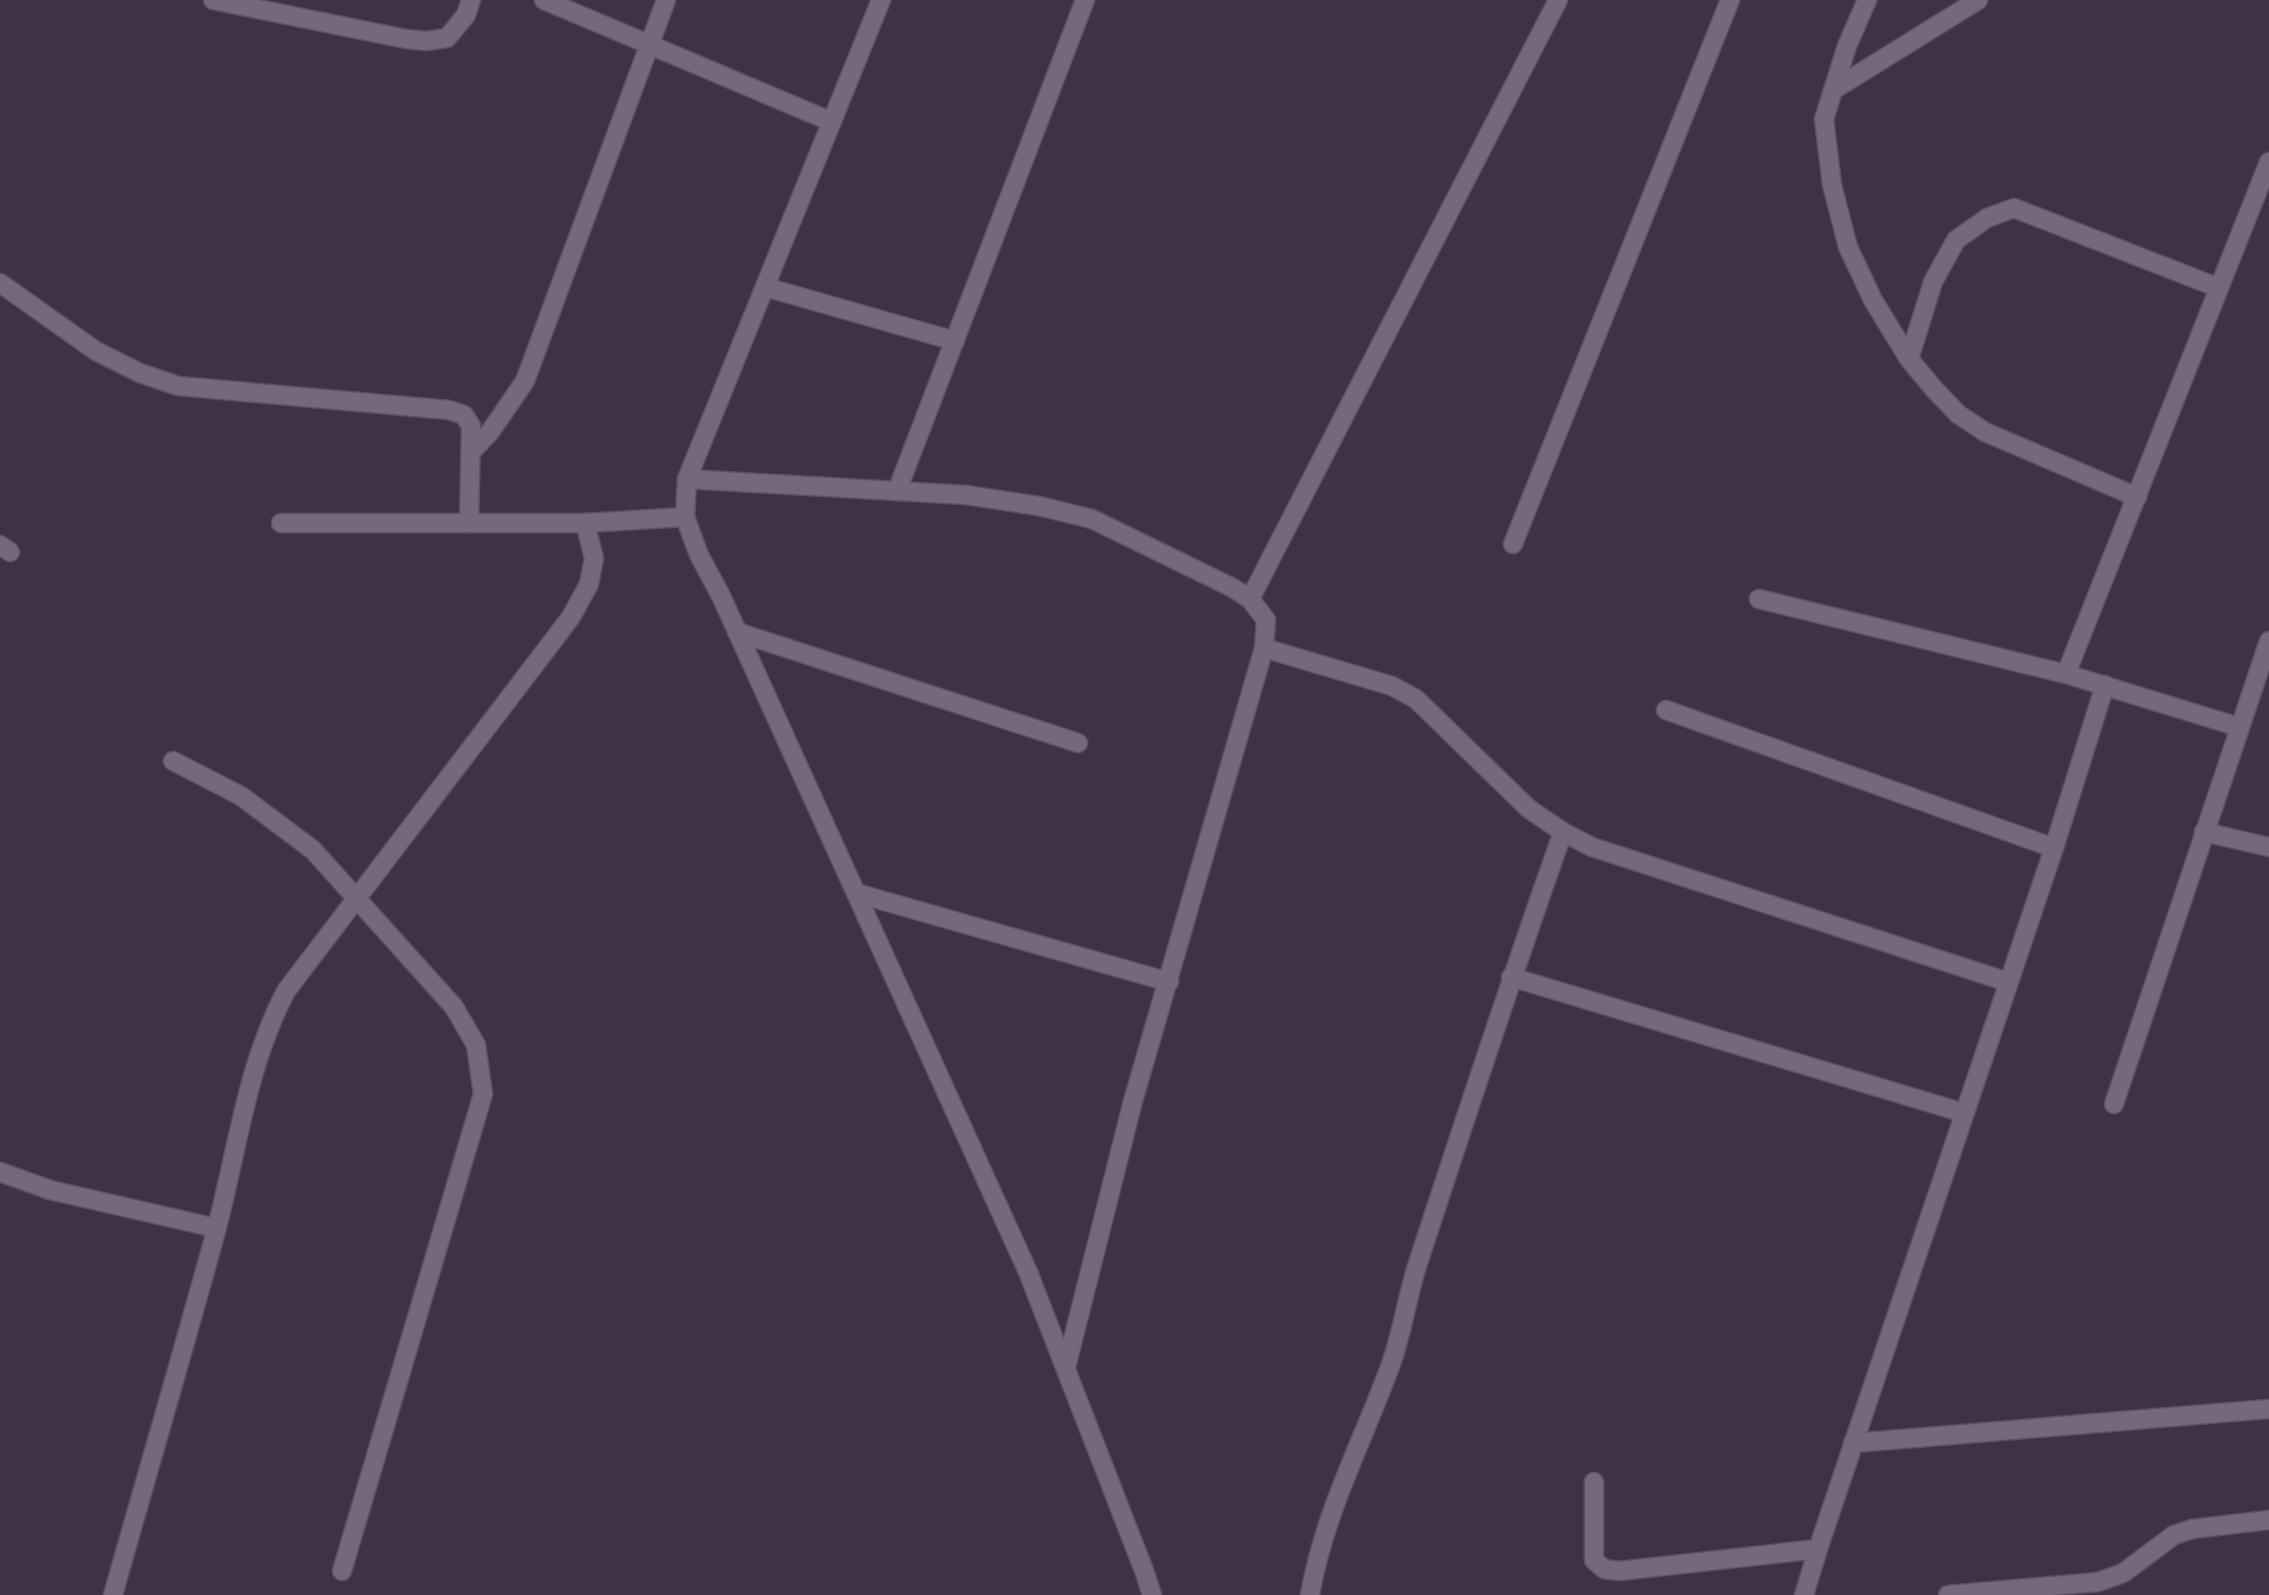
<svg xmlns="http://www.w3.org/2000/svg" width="2269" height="1595" font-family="Quicksand,sans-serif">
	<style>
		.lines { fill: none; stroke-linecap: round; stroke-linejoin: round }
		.street-casing { stroke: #5c5162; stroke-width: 21 }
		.street { stroke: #75677d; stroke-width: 18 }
	</style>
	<rect width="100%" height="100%" fill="#3f3246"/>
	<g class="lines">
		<defs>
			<g id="street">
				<path d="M213,0L406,39L426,41L447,38L466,15L471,0"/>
				<path d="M544,0L832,122"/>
				<path d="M881,0L687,479L685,517L699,555L721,596L1028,1272L1145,1573L1152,1595"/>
				<path d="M1867,0L1847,46L1824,119L1832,185L1848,247L1873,300L1909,359L1934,389L1958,414L1985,432L2137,497"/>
				<path d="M1833,90L1978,0"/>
				<path d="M0,283L96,351L140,373L178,386L449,410L464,415L471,426L469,523H585L685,517"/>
				<path d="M765,287L955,341"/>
				<path d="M1909,359L1933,282L1956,240L1987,218L2014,208L2219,288"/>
				<path d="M471,452L490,432L525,381L666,0"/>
				<path d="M687,479L966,495L1039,506L1092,519L1233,588L1250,599L1266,620L1264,648L1133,1101L1066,1367"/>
				<path d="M897,491L1085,0"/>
				<path d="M281,523H469"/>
				<path d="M1513,544L1730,0"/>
				<path d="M0,545L10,552"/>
				<path d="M1250,599L1558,0"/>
				<path d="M1759,599L2066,674L2239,727"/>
				<path d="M737,632L1078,743"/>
				<path d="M1264,648L1392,686L1416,699L1529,809L1563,832L1592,847L2008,982"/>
				<path d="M2066,674L2269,162"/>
				<path d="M1666,710L2054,848"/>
				<path d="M173,761L241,796L313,850L454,1007L476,1045L483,1094L342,1571"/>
				<path d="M2204,832L2269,847"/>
				<path d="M856,893L1169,982"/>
				<path d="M1511,977L1964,1113"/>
				<path d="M2114,1104L2269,641"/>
				<path d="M0,1172L50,1190L216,1228"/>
				<path d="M1853,1443L2269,1409"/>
				<path d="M1594,1482V1560L1604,1569L1619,1571L1818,1549"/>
				<path d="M113,1595C147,1474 183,1352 216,1231C238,1148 246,1068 286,991L571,617L589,584L594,558L585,523"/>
				<path d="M1310,1595C1324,1513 1363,1441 1391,1364C1403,1331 1407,1296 1418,1263C1465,1119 1512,975 1563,832"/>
				<path d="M1804,1595L1818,1549L2054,848L2105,685"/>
				<path d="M1948,1595L2098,1582L2123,1573L2174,1535L2192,1529L2269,1520"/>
			</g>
		</defs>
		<use href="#street" class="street-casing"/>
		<use href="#street" class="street"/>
	</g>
</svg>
